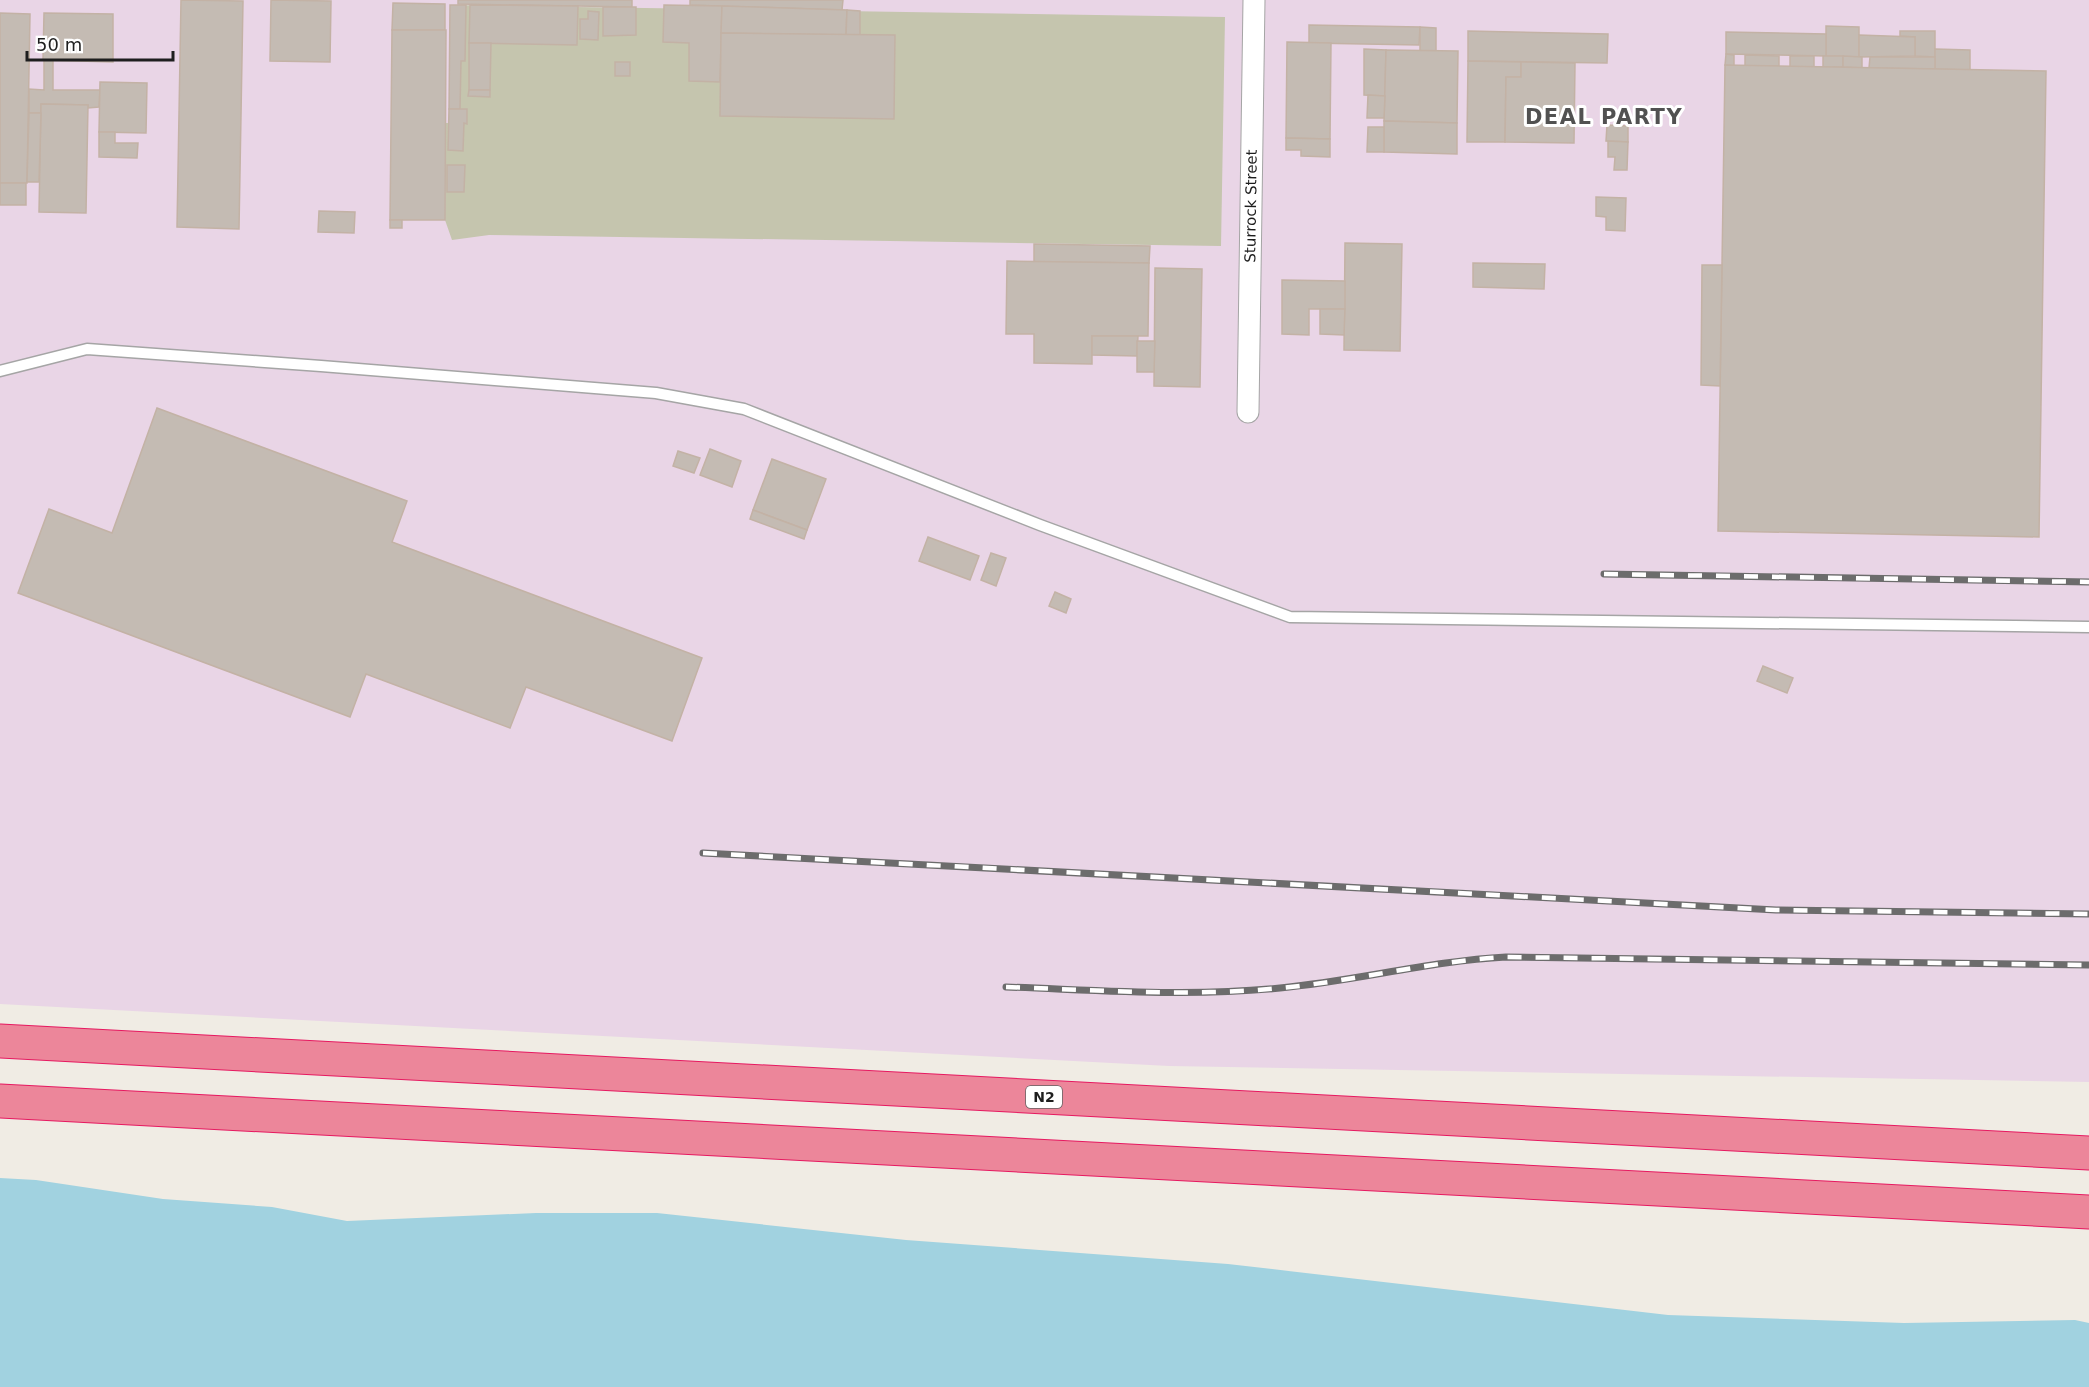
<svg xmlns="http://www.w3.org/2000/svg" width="2089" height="1387" font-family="'DejaVu Sans',sans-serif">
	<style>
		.industrial { fill: #e9d5e6 }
		.construction { fill: #c5c5ae }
		.water { fill: #a1d2e0 }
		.building { fill: #c4bbb3; stroke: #c3b2a5; stroke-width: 1.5 }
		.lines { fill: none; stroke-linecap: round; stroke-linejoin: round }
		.lane-casing { stroke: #a5a5a5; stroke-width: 13 }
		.street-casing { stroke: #a5a5a5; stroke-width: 23 }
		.highway-casing { stroke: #e61960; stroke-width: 35 }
		.lane { stroke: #fff; stroke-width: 10 }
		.street { stroke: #fff; stroke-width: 21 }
		.highway { stroke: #ec869a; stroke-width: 33 }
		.rail-casing { stroke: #6c6c6c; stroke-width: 7 }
		.rail { stroke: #fff; stroke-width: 4.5; stroke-dasharray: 14; stroke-linecap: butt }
		.labels { text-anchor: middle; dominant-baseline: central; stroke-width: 6; stroke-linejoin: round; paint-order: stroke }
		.shield { fill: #fff; stroke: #626262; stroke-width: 1.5 }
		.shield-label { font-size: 14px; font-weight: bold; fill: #1e1e1e }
		.street-label { font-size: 15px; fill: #1e1e1e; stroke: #fff }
		.district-label { font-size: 21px; font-weight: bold; letter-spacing: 1.5px; fill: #515151; stroke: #fff }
	</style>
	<rect width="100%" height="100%" fill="#f0ece4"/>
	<path class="industrial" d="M0,0H2089V1082L1169,1066L0,1004Z"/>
	<path class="construction" d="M450,5L1225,17L1221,246L489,235L452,240L445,220L446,123H449Z"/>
	<path class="water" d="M0,1178L36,1180L163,1199L272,1207L347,1221L536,1213H657L906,1240L1228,1264L1668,1315L1904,1323L2075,1320L2089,1323V1387H0Z"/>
	<g class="building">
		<path d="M181,0L243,1L239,229L177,227Z"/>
		<path d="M271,0L331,1L330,62L270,61Z"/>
		<path d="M458,0H632V7L458,4Z"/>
		<path d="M690,0H843L842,10L690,5Z"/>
		<path d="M393,3L445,4V30H392Z"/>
		<path d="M450,5H466L465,61H461L460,109H449Z"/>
		<path d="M470,5L578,6L577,45L469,43Z"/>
		<path d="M664,5L722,6L720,82L689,81V43L663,42Z"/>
		<path d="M722,6L847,10L846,35L721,33Z"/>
		<path d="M603,7H636V35L603,36Z"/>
		<path d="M847,10L860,11V35H846Z"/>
		<path d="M588,11L599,12L598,40L580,39V19H588Z"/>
		<path d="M0,13L30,14L27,183H0Z"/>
		<path d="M44,13L113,14V62L43,60Z"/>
		<path d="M1309,25L1420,27L1419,45L1309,43Z"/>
		<path d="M1826,26L1859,27V57L1826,56Z"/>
		<path d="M1420,27L1436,28V51H1420Z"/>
		<path d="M392,30H446L445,220H390Z"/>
		<path d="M1468,31L1608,34L1607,63L1468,61Z"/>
		<path d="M1900,31H1935V57L1915,56V37L1900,36Z"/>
		<path d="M1726,32L1826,34V56L1726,54Z"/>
		<path d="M721,33L895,35L894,119L720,116Z"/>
		<path d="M1859,35L1915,37V56L1859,57Z"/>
		<path d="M1287,42L1331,43L1330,139L1286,138Z"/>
		<path d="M469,43H491L490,90H469Z"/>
		<path d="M1364,49L1386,50L1385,96L1364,95Z"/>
		<path d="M1935,49L1970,50V70L1935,69Z"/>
		<path d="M1386,50L1458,51L1457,123L1384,121Z"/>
		<path d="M1726,54L1734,55V66L1725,65Z"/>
		<path d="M1745,55L1779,56V66H1745Z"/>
		<rect x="1790" y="56" width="24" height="11"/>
		<rect x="1823" y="56" width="20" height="11"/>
		<path d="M1843,56L1862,57V68L1843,67Z"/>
		<path d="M1870,57H1935V69L1869,68Z"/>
		<path d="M44,60H53V90H100L99,107L88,108V105L41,104V113H29V89L44,90Z"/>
		<path d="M1468,61L1521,62V77H1506L1505,142H1467Z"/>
		<rect x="615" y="62" width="15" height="14"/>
		<path d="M1521,62L1575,63L1574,143L1505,142L1506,77H1521Z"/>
		<path d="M1725,65L2046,71L2039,537L1718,531Z"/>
		<path d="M100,82L147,83L146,133L99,132Z"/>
		<path d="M469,90H490V97L468,96Z"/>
		<path d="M1368,95L1385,96L1384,118H1367Z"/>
		<path d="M41,104L88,105L86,213L39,212Z"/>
		<path d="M449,109H467V124L464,123L463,151L448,150Z"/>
		<path d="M29,113H41L39,182H27Z"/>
		<path d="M1384,121L1457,123V154L1384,152Z"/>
		<path d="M1607,125L1628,126V142L1606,141Z"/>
		<path d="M1368,127H1384V152H1367Z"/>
		<path d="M99,132H115V143H138L137,158L99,157Z"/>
		<path d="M1286,138L1330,139V157L1301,156V150H1286Z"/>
		<path d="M1608,141L1628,142L1627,170H1614L1615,157H1608Z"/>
		<path d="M447,165H465L464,192H447Z"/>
		<rect x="0" y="183" width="26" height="22"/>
		<path d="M1596,197L1626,198L1625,231L1606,230V217L1596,216Z"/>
		<path d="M319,211L355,212L354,233L318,232Z"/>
		<rect x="390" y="220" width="12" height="8"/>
		<path d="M1345,243L1402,244L1400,351L1344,350Z"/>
		<path d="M1034,244L1150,246L1149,263L1034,262Z"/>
		<path d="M1007,261L1149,263L1148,336H1092V364L1034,363V334H1006Z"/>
		<path d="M1473,263L1545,264L1544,289L1473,287Z"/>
		<path d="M1702,265H1722L1720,386L1701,385Z"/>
		<path d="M1155,268L1202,269L1200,387L1154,386Z"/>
		<path d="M1282,280L1345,281V309H1309V335L1282,334Z"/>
		<path d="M1320,309H1345L1344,335L1320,334Z"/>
		<path d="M1092,336H1138L1137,356L1092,355Z"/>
		<path d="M1137,341H1155L1154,372H1137Z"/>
		<path d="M157,408L407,501L392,542L702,658L672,741L526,687L510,728L366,674L350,717L18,593L49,509L112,533Z"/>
		<path d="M710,449L741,461L732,487L700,475Z"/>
		<path d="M678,451L700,458L694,473L673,466Z"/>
		<path d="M772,459L826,479L807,530L753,510Z"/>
		<path d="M753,510L807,530L804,539L750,519Z"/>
		<path d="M928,537L979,556L970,580L919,561Z"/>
		<path d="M991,553L1006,558L996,586L981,580Z"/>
		<path d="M1055,592L1071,599L1066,613L1049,606Z"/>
		<path d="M1763,666L1793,678L1787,693L1757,681Z"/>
	</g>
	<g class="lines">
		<defs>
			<path id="lane" d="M0,371L87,349L321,366L656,393L744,409L1040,525L1290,617L2089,627"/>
			<g id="street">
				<path id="s1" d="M1248,412L1254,0"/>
			</g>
			<g id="highway">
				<path d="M0,1041L2089,1153"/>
				<path d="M0,1101L2089,1212"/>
			</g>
		</defs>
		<use href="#lane" class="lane-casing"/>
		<use href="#street" class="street-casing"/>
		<use href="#highway" class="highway-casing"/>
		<use href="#lane" class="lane"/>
		<use href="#street" class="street"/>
		<use href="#highway" class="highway"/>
		<defs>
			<g id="rail">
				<path d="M1604,574L2089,582"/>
				<path d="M703,853L1776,910L2089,914"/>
				<path d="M1006,987C1098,990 1189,997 1280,988C1356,981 1430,961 1506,957L2089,965"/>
			</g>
		</defs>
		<use href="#rail" class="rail-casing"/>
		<use href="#rail" class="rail"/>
	</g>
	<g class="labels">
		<rect class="shield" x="1026" y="1086" width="36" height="22" rx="4.5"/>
		<g class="shield-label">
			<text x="1044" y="1097">N2</text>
		</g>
		<g class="street-label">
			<text stroke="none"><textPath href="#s1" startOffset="206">Sturrock Street</textPath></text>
		</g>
		<g class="district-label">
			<text x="1604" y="117">DEAL PARTY</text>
		</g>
	</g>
	<path d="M27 51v9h146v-9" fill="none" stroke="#1e1e1e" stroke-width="3"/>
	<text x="36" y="51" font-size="18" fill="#1e1e1e" stroke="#ffffff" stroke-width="4.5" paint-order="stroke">50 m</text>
</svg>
